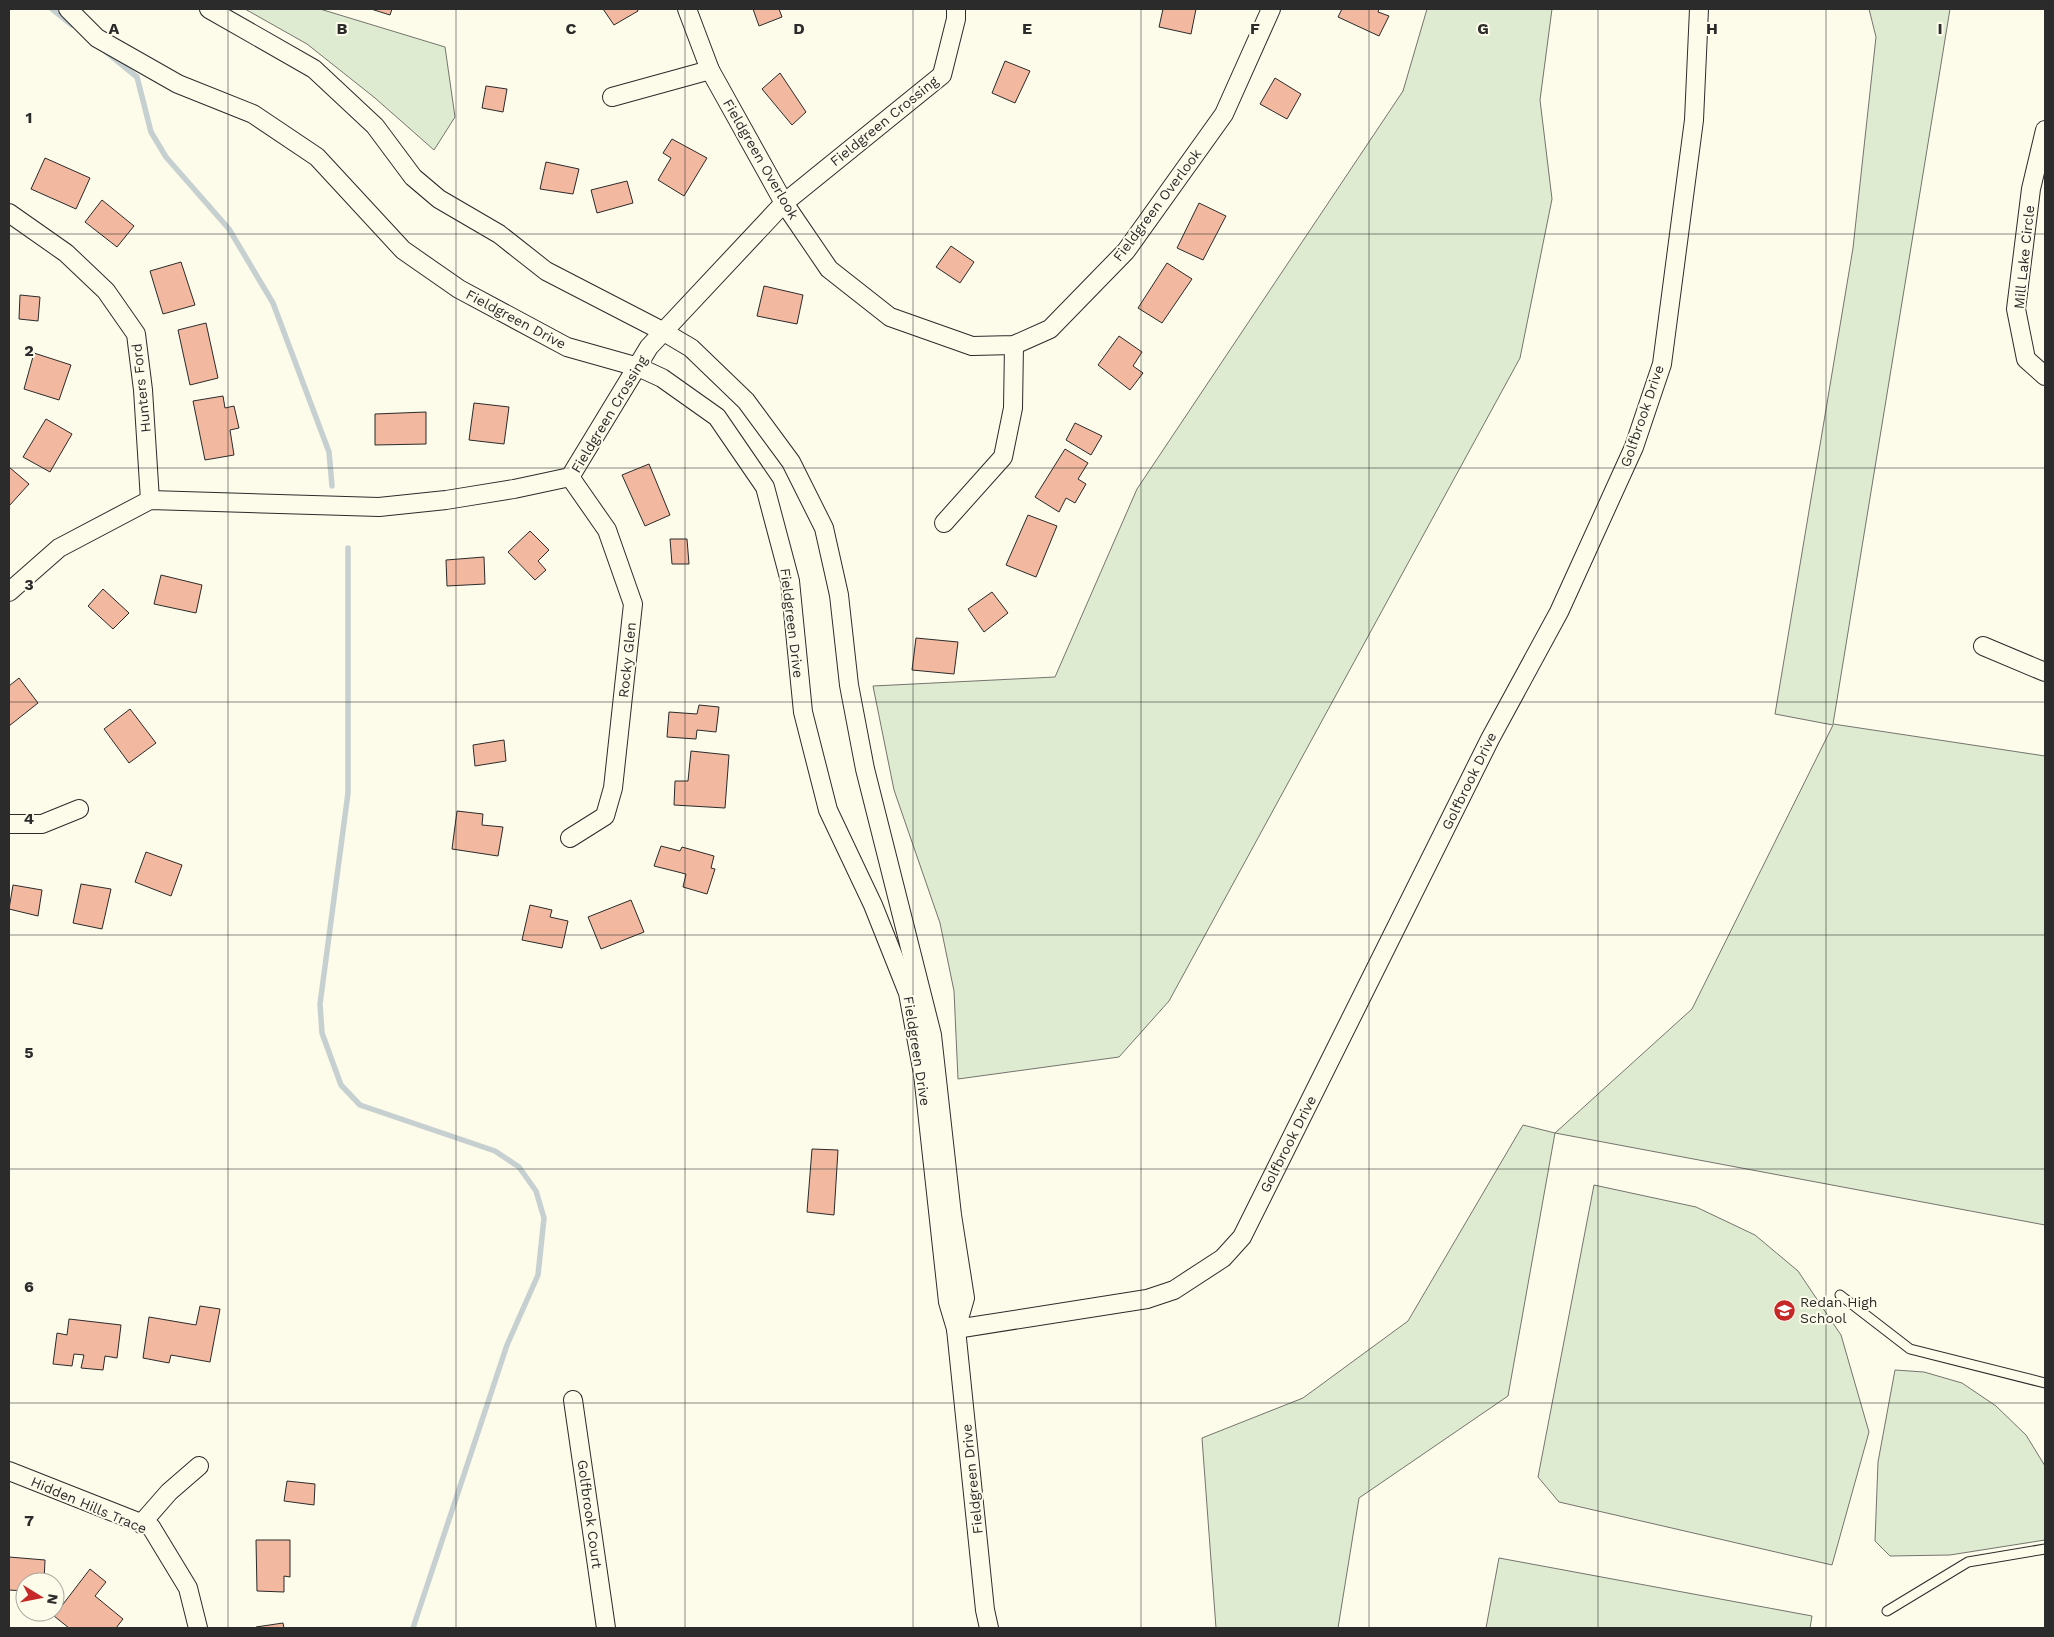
<svg xmlns="http://www.w3.org/2000/svg" width="2054" height="1637" font-family="'Work Sans',sans-serif">
	<style>
		.green { fill: #deebd1; stroke: #74746e }
		.lines { fill: none; stroke-linecap: round; stroke-linejoin: round }
		.stream { stroke: #c7d0d0; stroke-width: 5.5 }
		.building { fill: #f2b8a0; stroke: #2b2b2b }
		.service-casing { stroke: #2b2b2b; stroke-width: 11 }
		.minor-casing { stroke: #2b2b2b; stroke-width: 20 }
		.service { stroke: #fdfbea; stroke-width: 9 }
		.minor { stroke: #fdfbea; stroke-width: 18 }
		.grid { fill: none; stroke: #2b2b2b; stroke-width: 1; stroke-opacity: 0.55 }
		.labels { text-anchor: middle; dominant-baseline: central; stroke-width: 4; stroke-linejoin: round; paint-order: stroke }
		.street-label { font-size: 14px; fill: #2b2b2b; stroke: #fdfbea }
		.poi-label { font-size: 14px; fill: #2b2b2b; stroke: #fdfbea; text-anchor: start }
		.grid-label { font-size: 16px; text-anchor: middle; font-weight: bold; fill: #2b2b2b; stroke: #fdfbea; stroke-width: 4; stroke-linejoin: round; paint-order: stroke }
	</style>
	<rect width="100%" height="100%" fill="#fdfbea"/>
	<g class="green">
		<path d="M245,9H320L445,47L455,117L434,150L375,98L307,44Z"/>
		<path d="M1427,9H1552L1540,100L1552,199L1520,358L1169,1001L1119,1057L958,1079L954,991L940,923L894,790L873,686L1055,677L1137,489L1403,91Z"/>
		<path d="M1869,9H1950L1833,724L2045,756V1225L1555,1133L1508,1396L1359,1498L1338,1628H1216L1202,1438L1303,1398L1408,1321L1523,1125L1555,1133L1692,1009L1833,725L1775,714L1853,248L1876,37Z"/>
		<path d="M1594,1185L1696,1207L1755,1235L1798,1271L1841,1335L1869,1432L1832,1565L1559,1502L1538,1477Z"/>
		<path d="M1895,1370L1924,1372L1962,1383L1996,1406L2026,1435L2045,1466V1540L1950,1555L1890,1556L1875,1541L1878,1462Z"/>
		<path d="M1499,1558L1812,1616L1810,1628H1486Z"/>
	</g>
	<g class="lines">
		<g class="stream">
			<path d="M52,9L72,25"/>
			<path d="M105,51L137,77L151,132L166,157L229,229L273,303L329,452L332,486"/>
			<path d="M348,548V793L320,1004L322,1033L341,1085L360,1105L495,1151L519,1167L536,1191L544,1218L538,1275L507,1345L413,1628"/>
		</g>
	</g>
	<g class="building">
		<path d="M371,9H392L390,15Z"/>
		<path d="M603,9H637L638,11L614,25Z"/>
		<path d="M753,9H779L782,17L759,26Z"/>
		<path d="M1163,9H1196L1191,34L1159,27Z"/>
		<path d="M1342,9H1379L1378,12L1389,16L1379,36L1338,17Z"/>
		<path d="M1005,61L1030,71L1015,103L992,93Z"/>
		<path d="M780,73L806,112L792,125L762,89Z"/>
		<path d="M1275,78L1301,94L1287,119L1260,104Z"/>
		<path d="M486,86L507,89L503,112L482,108Z"/>
		<path d="M672,139L707,158L684,196L658,180L671,158L663,153Z"/>
		<path d="M45,158L90,178L76,209L31,189Z"/>
		<path d="M546,162L579,169L573,194L540,189Z"/>
		<path d="M627,181L633,203L597,213L591,190Z"/>
		<path d="M102,200L134,226L117,247L85,222Z"/>
		<path d="M1199,203L1226,216L1203,260L1177,248Z"/>
		<path d="M951,246L974,262L960,283L936,267Z"/>
		<path d="M181,262L195,305L163,314L150,271Z"/>
		<path d="M1167,263L1192,279L1162,323L1138,308Z"/>
		<path d="M764,286L803,295L797,324L757,316Z"/>
		<path d="M20,295L40,297L38,321L19,319Z"/>
		<path d="M206,323L218,378L190,385L178,330Z"/>
		<path d="M1119,336L1142,352L1133,366L1143,373L1130,390L1098,365Z"/>
		<path d="M34,353L71,365L59,400L24,389Z"/>
		<path d="M223,396L225,408L234,406L239,428L230,430L234,455L205,460L193,401Z"/>
		<path d="M474,403L509,407L504,444L469,440Z"/>
		<path d="M426,412V444L375,445V414Z"/>
		<path d="M46,419L72,434L50,472L23,457Z"/>
		<path d="M1075,423L1102,436L1091,455L1066,440Z"/>
		<path d="M1065,449L1088,463L1078,479L1086,484L1075,503L1066,498L1059,512L1035,497Z"/>
		<path d="M649,464L670,515L645,526L622,475Z"/>
		<path d="M9,467L29,484L9,506Z"/>
		<path d="M1028,515L1057,526L1036,577L1006,565Z"/>
		<path d="M530,531L549,550L538,561L546,570L535,580L508,552Z"/>
		<path d="M670,539H687L689,564H672Z"/>
		<path d="M484,557L485,584L447,586L446,560Z"/>
		<path d="M161,575L202,585L196,613L154,604Z"/>
		<path d="M103,589L129,613L113,629L88,606Z"/>
		<path d="M992,592L1008,613L984,632L968,609Z"/>
		<path d="M916,638L958,642L954,674L912,670Z"/>
		<path d="M19,678L38,703L9,726V686Z"/>
		<path d="M699,705L719,707L716,732L697,730L696,739L667,737L669,712L697,714Z"/>
		<path d="M130,709L156,743L129,763L104,729Z"/>
		<path d="M504,740L506,761L475,766L473,745Z"/>
		<path d="M691,751L729,755L725,808L674,805L675,781H688Z"/>
		<path d="M457,811L483,814L482,825L503,827L498,856L452,849Z"/>
		<path d="M661,846L680,851L682,847L714,856L711,868L715,869L707,894L683,887L686,874L654,866Z"/>
		<path d="M146,852L182,865L171,896L135,882Z"/>
		<path d="M81,884L111,889L102,929L73,923Z"/>
		<path d="M13,885L42,890L38,916L9,909Z"/>
		<path d="M631,900L644,932L601,949L588,917Z"/>
		<path d="M530,905L552,910L550,917L568,921L562,948L522,940Z"/>
		<path d="M812,1149L838,1150L834,1215L807,1212Z"/>
		<path d="M200,1306L220,1309L210,1362L171,1355L169,1363L143,1358L149,1317L196,1325Z"/>
		<path d="M69,1319L121,1325L117,1358L105,1356L103,1370L81,1368L84,1355L74,1354L72,1366L53,1364L57,1333L67,1335Z"/>
		<path d="M287,1481L315,1484L314,1505L284,1501Z"/>
		<path d="M256,1540H290V1577L284,1576V1592L257,1591Z"/>
		<path d="M9,1557L45,1560L44,1582H25V1591L9,1590Z"/>
		<path d="M90,1569L106,1582L95,1596L123,1619L116,1628H69L54,1616Z"/>
		<path d="M283,1623L284,1628H256V1627Z"/>
	</g>
	<g class="lines">
		<defs>
			<g id="service">
				<path d="M1840,1295L1910,1349L2045,1383"/>
				<path d="M1887,1611L1968,1562L2045,1549"/>
			</g>
			<g id="minor">
				<path d="M68,9L97,38L178,84L253,114L317,157L403,250L459,289L567,347L638,367L662,378L717,417L765,487L790,581L803,712L828,810L873,905L908,993L923,1074L948,1302L956,1329L985,1610L989,1628"/>
				<path d="M209,9L314,69L375,126L413,177L439,199L499,234L546,271L664,332L691,348L746,401L791,462L824,528L839,595L849,685L865,769L932,1035L952,1215L965,1298L956,1329"/>
				<path d="M687,9L710,70L784,203L829,269L890,317L972,346L1014,345L1050,329L1126,251L1224,114L1271,9"/>
				<path d="M612,97L710,70"/>
				<path d="M2045,130L2031,189L2016,309L2026,359L2045,376"/>
				<path d="M9,213L66,253L106,291L136,334L143,390L150,500"/>
				<path d="M570,477L607,530L633,604L613,788L605,816L570,838"/>
				<path d="M944,523L1003,457L1013,408L1014,345"/>
				<path d="M9,592L59,548L150,500L379,507L446,500L514,489L570,477L649,347L784,203L942,75L956,19V9"/>
				<path d="M1983,646L2045,672"/>
				<path d="M9,824H42L79,809"/>
				<path d="M956,1329L1147,1299L1174,1290L1223,1258L1242,1237L1490,739L1559,612L1634,447L1662,364L1694,120L1699,9"/>
				<path d="M573,1400L606,1628"/>
				<path d="M9,1471L151,1527L188,1588L198,1628"/>
				<path d="M141,1524L169,1492L199,1466"/>
			</g>
		</defs>
		<use href="#service" class="service-casing"/>
		<use href="#minor" class="minor-casing"/>
		<use href="#service" class="service"/>
		<use href="#minor" class="minor"/>
	</g>
	<path class="grid" d="M228,9V1628M456,9V1628M685,9V1628M913,9V1628M1141,9V1628M1369,9V1628M1598,9V1628M1826,9V1628M9,234H2045M9,468H2045M9,702H2045M9,935H2045M9,1169H2045M9,1403H2045"/>
	<defs>
		<symbol id="school-disc" viewBox="-11 -11 22 22"><circle r="9.5" fill="#c62828" stroke="#fdfbea"/><path d="M0-5L7-2L0 1L-7-2ZM-4 1L0 2.5L4 1V4Q0 6-4 4Z" fill="#fff"/></symbol>
	</defs>
	<g fill-rule="evenodd">
		<use href="#school-disc" x="1772" y="1298" width="25" height="25"/>
	</g>
	<g class="labels">
		<g class="street-label">
			<text transform="translate(884 121) rotate(-39)">Fieldgreen Crossing</text>
			<text transform="translate(761 159) rotate(60)">Fieldgreen Overlook</text>
			<text transform="translate(1157 205) rotate(-53)">Fieldgreen Overlook</text>
			<text transform="translate(2024 257) rotate(-84)">Mill Lake Circle</text>
			<text transform="translate(516 319) rotate(28)">Fieldgreen Drive</text>
			<text transform="translate(141 388) rotate(-96)">Hunters Ford</text>
			<text transform="translate(609 414) rotate(-59)">Fieldgreen Crossing</text>
			<text transform="translate(1642 416) rotate(-71)">Golfbrook Drive</text>
			<text transform="translate(792 623) rotate(83)">Fieldgreen Drive</text>
			<text transform="translate(627 660) rotate(-84)">Rocky Glen</text>
			<text transform="translate(1469 781) rotate(-64)">Golfbrook Drive</text>
			<text transform="translate(917 1051) rotate(81)">Fieldgreen Drive</text>
			<text transform="translate(1288 1144) rotate(-63)">Golfbrook Drive</text>
			<text transform="translate(972 1479) rotate(-96)">Fieldgreen Drive</text>
			<text transform="translate(89 1505) rotate(23)">Hidden Hills Trace</text>
			<text transform="translate(590 1514) rotate(82)">Golfbrook Court</text>
		</g>
		<g class="poi-label">
			<text x="1800" y="1302">Redan High<tspan x="1800" dy="16">School</tspan></text>
		</g>
	</g>
	<g class="grid-label">
		<text x="114" y="34">A</text>
		<text x="342" y="34">B</text>
		<text x="571" y="34">C</text>
		<text x="799" y="34">D</text>
		<text x="1027" y="34">E</text>
		<text x="1255" y="34">F</text>
		<text x="1483" y="34">G</text>
		<text x="1712" y="34">H</text>
		<text x="1940" y="34">I</text>
		<text x="29" y="123">1</text>
		<text x="29" y="356">2</text>
		<text x="29" y="590">3</text>
		<text x="29" y="824">4</text>
		<text x="29" y="1058">5</text>
		<text x="29" y="1292">6</text>
		<text x="29" y="1526">7</text>
	</g>
	<rect width="2054" height="1637" fill="none" stroke="#2b2b2b" stroke-width="20"/>
	<g transform="translate(40 1597) rotate(100)"><circle r="24" fill="#fdfbea" stroke="#a9a89e"/>
	<path d="M0-4L9 19L0 12L-9 19Z" fill="#c62828"/>
	<text y="-8" font-size="14" font-weight="bold" text-anchor="middle" fill="#2b2b2b">N</text>
	</g>
</svg>
